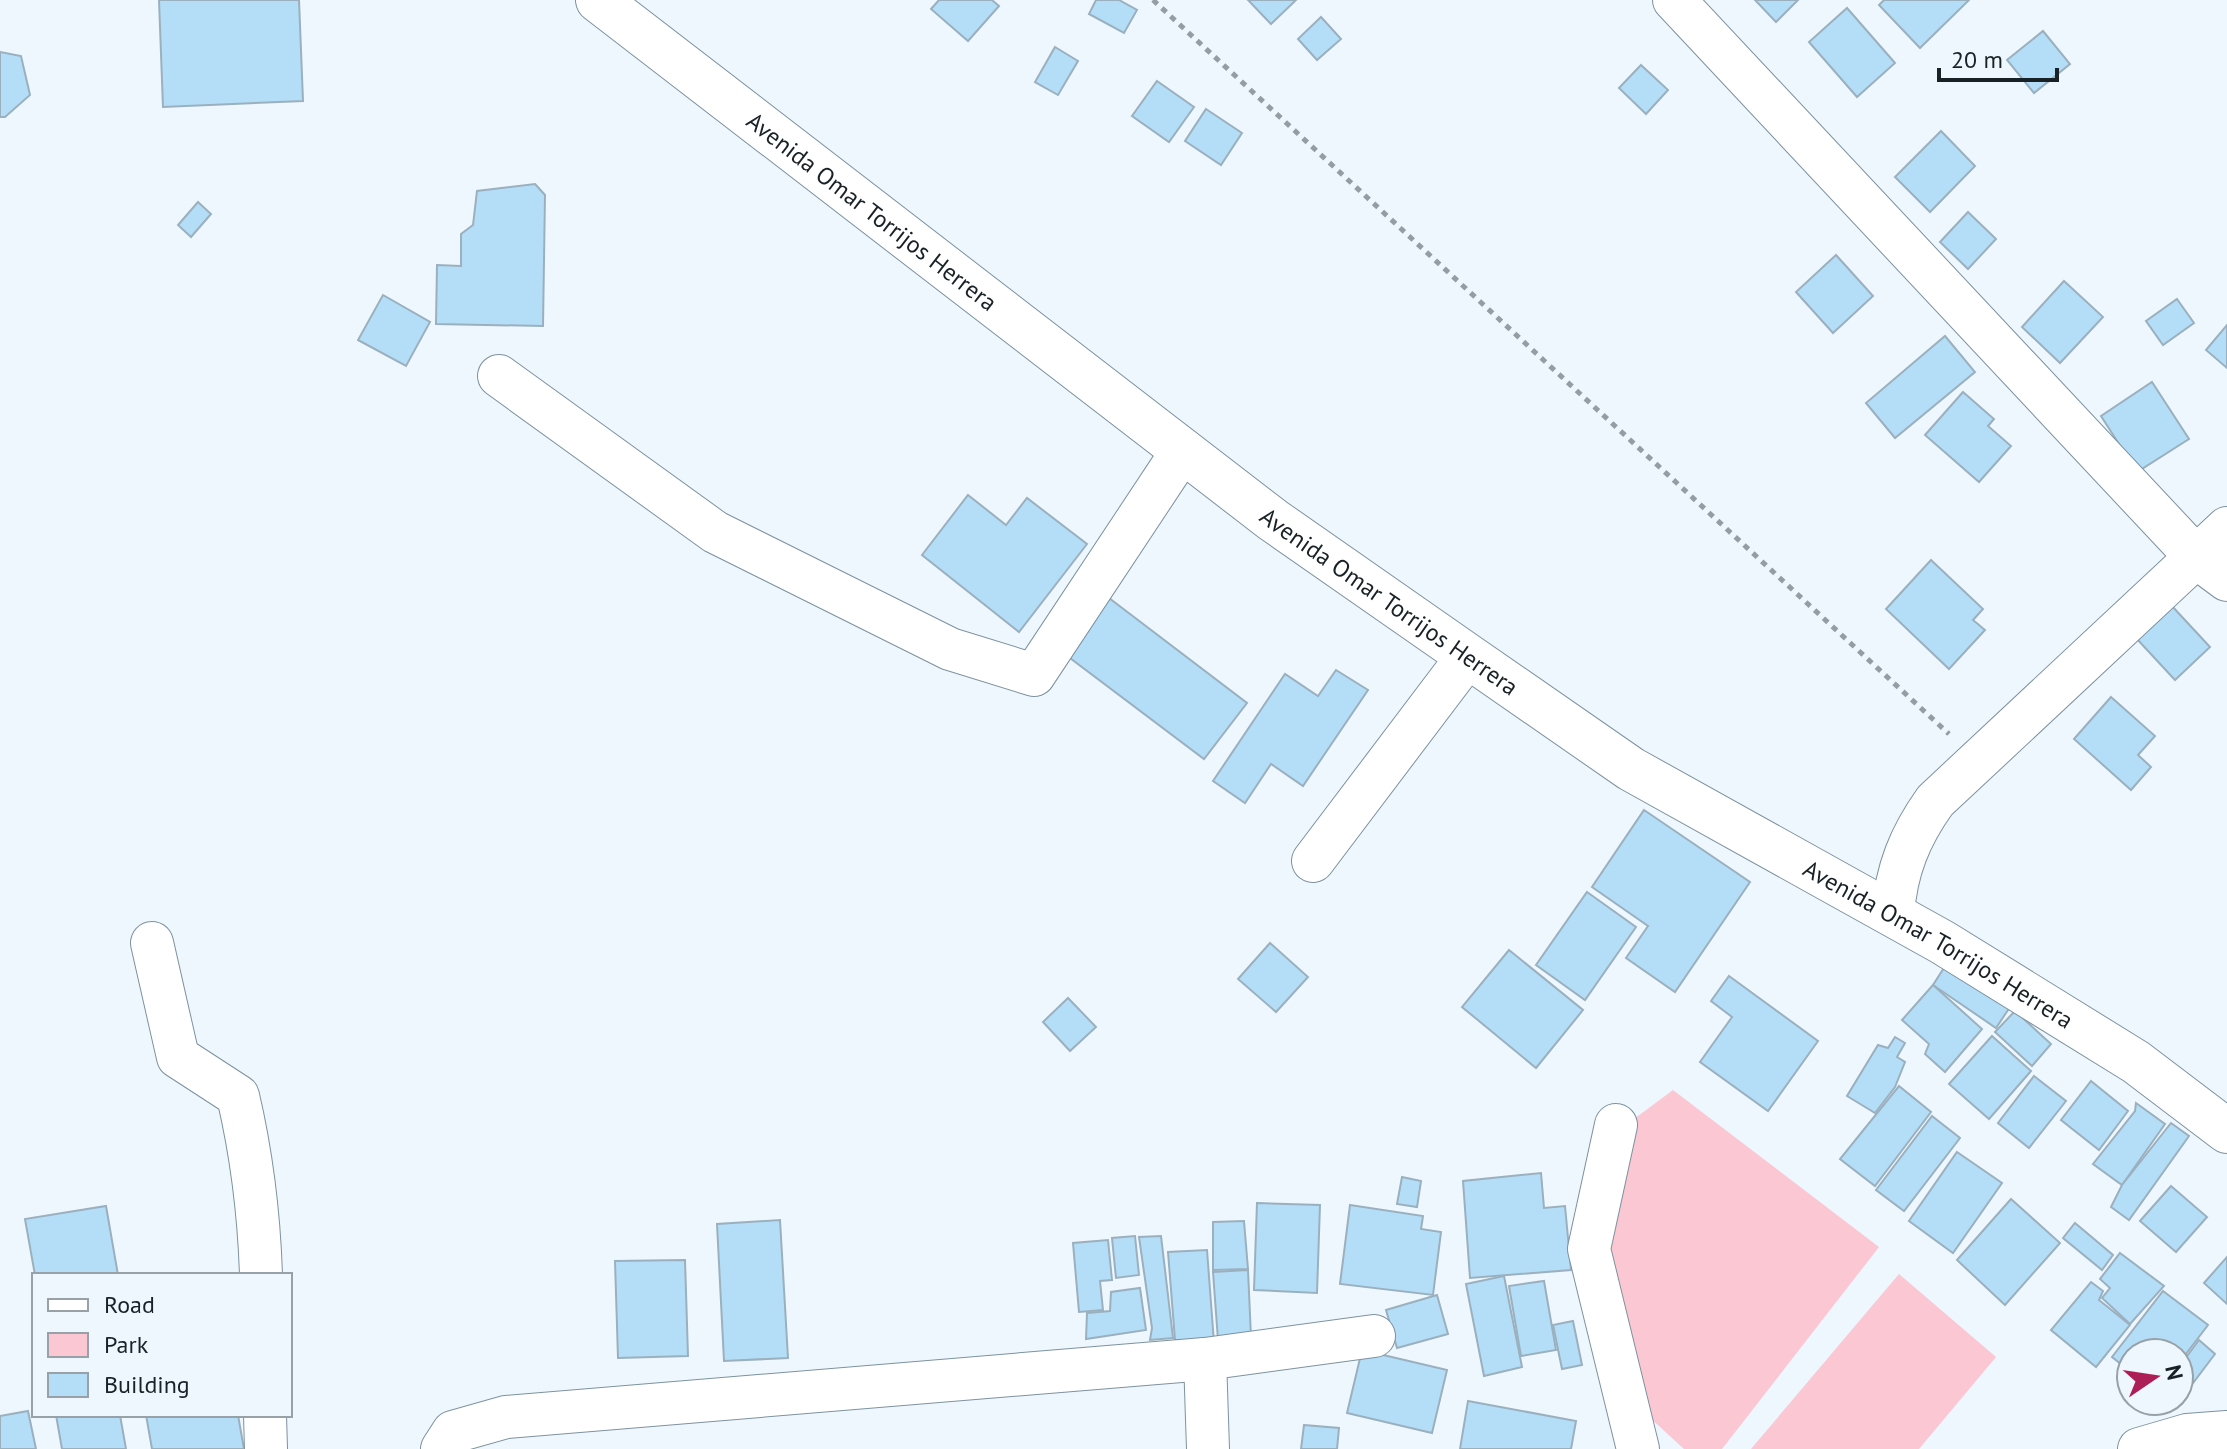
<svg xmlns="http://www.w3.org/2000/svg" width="2227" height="1449" font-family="'PT Sans',sans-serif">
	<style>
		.green { fill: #fac7d2 }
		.building { fill: #b4def8; stroke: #9bb0be; stroke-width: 2 }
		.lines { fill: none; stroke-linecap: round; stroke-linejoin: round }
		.street-casing { stroke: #7d929f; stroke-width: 44 }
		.secondary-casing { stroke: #7d929f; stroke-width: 46 }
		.path { stroke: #949da3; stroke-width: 5; stroke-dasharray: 6 6; stroke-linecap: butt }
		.street { stroke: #fff; stroke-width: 42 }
		.secondary { stroke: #fff; stroke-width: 44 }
		.labels { text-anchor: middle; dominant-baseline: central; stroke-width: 6; stroke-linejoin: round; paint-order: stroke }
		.street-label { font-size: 24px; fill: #182126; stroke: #eef7fd }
	</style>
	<rect width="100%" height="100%" fill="#eef7fd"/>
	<g class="green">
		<path d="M1673,1090L1879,1247L1722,1449H1684L1636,1405L1602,1248L1634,1119Z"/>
		<path d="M1899,1274L1996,1357L1919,1449H1751Z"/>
	</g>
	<g class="building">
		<path d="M159,0H299L303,101L163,107Z"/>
		<path d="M939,0H992L999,6L968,41L931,9Z"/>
		<path d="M1096,0H1119L1137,10L1124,33L1089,14Z"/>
		<path d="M1248,0H1296L1271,24Z"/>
		<path d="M1755,0H1798L1776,22Z"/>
		<path d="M1884,0H1969L1920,48L1879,5Z"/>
		<path d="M1847,8L1895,63L1857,97L1809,42Z"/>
		<path d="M1321,17L1341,39L1317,60L1298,39Z"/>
		<path d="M2043,31L2070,64L2034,93L2007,60Z"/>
		<path d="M1055,47L1078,61L1058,95L1035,82Z"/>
		<path d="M0,52L21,56L30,95L5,117H0Z"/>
		<path d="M1641,65L1668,90L1646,114L1619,88Z"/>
		<path d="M1157,81L1194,107L1169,142L1132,116Z"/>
		<path d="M1206,109L1242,133L1221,165L1185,141Z"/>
		<path d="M1941,131L1975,166L1930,212L1895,177Z"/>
		<path d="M535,184L545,195L543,326L436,324L437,265L461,266V234L473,225L477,191Z"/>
		<path d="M198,202L211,214L191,237L178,225Z"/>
		<path d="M1968,212L1996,239L1968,269L1940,242Z"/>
		<path d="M1836,255L1873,296L1833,333L1796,292Z"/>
		<path d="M2064,281L2103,317L2060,363L2022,327Z"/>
		<path d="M383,295L430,322L406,366L358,340Z"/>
		<path d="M2177,299L2194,323L2163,345L2146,321Z"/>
		<path d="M2227,325V368L2206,350Z"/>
		<path d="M1945,336L1975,372L1895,438L1866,403Z"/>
		<path d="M2152,382L2189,439L2137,472L2101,416Z"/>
		<path d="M1963,392L1994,419L1988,426L2011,446L1979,482L1925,435Z"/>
		<path d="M968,495L1006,525L1027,498L1087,544L1019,632L922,555Z"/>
		<path d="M1931,560L1983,609L1973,620L1985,630L1949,669L1886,609Z"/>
		<path d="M1109,598L1247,703L1204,759L1066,655Z"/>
		<path d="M2171,605L2210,647L2175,680L2136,638Z"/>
		<path d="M1336,670L1368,690L1303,786L1271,764L1245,803L1213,781L1285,674L1318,696Z"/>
		<path d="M2111,697L2155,736L2138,755L2151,767L2131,790L2074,739Z"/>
		<path d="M1644,810L1750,882L1675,992L1626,958L1648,926L1592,887Z"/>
		<path d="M1587,892L1636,927L1585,1000L1536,965Z"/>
		<path d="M1270,943L1308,977L1276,1012L1238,979Z"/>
		<path d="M1509,950L1583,1010L1536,1068L1462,1007Z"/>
		<path d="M1951,957L2014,1001L1996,1028L1933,985Z"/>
		<path d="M1729,976L1818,1041L1768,1111L1700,1062L1732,1017L1711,1001Z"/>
		<path d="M1933,985L1982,1029L1945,1072L1925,1054L1929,1044L1902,1020Z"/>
		<path d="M1068,998L1096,1027L1070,1051L1043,1022Z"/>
		<path d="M2015,1011L2051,1044L2032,1066L1995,1032Z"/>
		<path d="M1992,1036L2031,1071L1989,1119L1949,1084Z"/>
		<path d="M1895,1037L1905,1043L1897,1057L1905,1062L1895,1087L1875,1113L1847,1096L1878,1045L1888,1048Z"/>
		<path d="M2034,1076L2066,1101L2029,1148L1998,1123Z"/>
		<path d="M2091,1081L2128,1111L2099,1150L2061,1120Z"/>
		<path d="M1899,1086L1931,1112L1875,1186L1840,1159Z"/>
		<path d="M2136,1103L2165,1124L2122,1185L2093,1164L2135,1111Z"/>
		<path d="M1932,1116L1960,1138L1904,1211L1876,1190Z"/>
		<path d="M2171,1123L2189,1136L2129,1220L2111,1207L2122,1185Z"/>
		<path d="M1957,1152L2002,1183L1953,1253L1909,1221Z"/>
		<path d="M1541,1173L1544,1208L1565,1206L1571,1270L1470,1278L1463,1181Z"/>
		<path d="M1402,1177L1421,1181L1417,1207L1397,1204Z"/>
		<path d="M2171,1186L2207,1217L2176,1252L2140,1221Z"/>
		<path d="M2011,1199L2060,1243L2005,1305L1957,1260Z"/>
		<path d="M1257,1203L1320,1205L1317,1293L1254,1290Z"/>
		<path d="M1350,1205L1423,1216L1421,1229L1441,1232L1433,1295L1340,1284Z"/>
		<path d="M106,1206L118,1275H35L25,1219Z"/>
		<path d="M780,1220L788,1358L724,1361L717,1224Z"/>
		<path d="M1244,1221L1248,1269L1213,1270V1222Z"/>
		<path d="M2075,1223L2113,1255L2102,1270L2063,1238Z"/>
		<path d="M1135,1236L1139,1275L1116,1278L1112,1238Z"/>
		<path d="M1161,1236L1173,1338L1150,1340L1152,1328L1139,1237Z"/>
		<path d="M1108,1240L1112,1280L1100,1281L1103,1310L1079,1312L1073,1243Z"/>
		<path d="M1207,1250L1214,1343L1175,1340L1168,1252Z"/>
		<path d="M2120,1253L2164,1286L2130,1324L2102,1298L2110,1288L2100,1279Z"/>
		<path d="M2227,1257V1304L2204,1283Z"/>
		<path d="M685,1260L688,1356L618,1358L615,1261Z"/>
		<path d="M1248,1270L1251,1337L1218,1340L1213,1272Z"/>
		<path d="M1504,1276L1522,1367L1484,1376L1466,1284Z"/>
		<path d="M1544,1281L1556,1350L1521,1356L1509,1286Z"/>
		<path d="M2091,1282L2103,1291L2099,1300L2130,1325L2096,1367L2051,1330Z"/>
		<path d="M1140,1288L1146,1330L1086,1339L1087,1313L1110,1311L1111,1292Z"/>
		<path d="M2163,1291L2208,1325L2179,1363V1353H2131V1372L2112,1357Z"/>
		<path d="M1437,1295L1448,1334L1397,1348L1386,1310Z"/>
		<path d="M1573,1321L1582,1365L1562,1369L1553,1325Z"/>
		<path d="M2199,1340L2215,1354L2187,1391L2179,1384V1367Z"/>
		<path d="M1362,1350L1447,1370L1432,1433L1347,1413Z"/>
		<path d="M1468,1401L1576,1421L1571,1449H1460Z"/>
		<path d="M28,1411L36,1449H0V1416Z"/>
		<path d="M56,1415H120L126,1449H62Z"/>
		<path d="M146,1415H238L244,1449H152Z"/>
		<path d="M1304,1425L1339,1428L1337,1449H1301Z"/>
	</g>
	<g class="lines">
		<defs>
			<g id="street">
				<path d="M1674,0L2196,557L2227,580"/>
				<path d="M499,376L715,532L950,649L1034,675L1183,450"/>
				<path d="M1313,861L1468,656"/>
				<path d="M1893,914C1896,870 1910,836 1935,801L2227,528"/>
				<path d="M152,943L178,1057L238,1096C252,1156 259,1213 261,1275"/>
				<path d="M1616,1125L1589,1249L1638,1449"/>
				<path d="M1205,1359L1208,1449"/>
				<path d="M265,1415L266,1449"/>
				<path d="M442,1449L453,1432L506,1417L1205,1359L1374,1336"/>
				<path d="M2139,1449L2187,1435L2227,1432"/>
			</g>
			<g id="secondary">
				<path id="s1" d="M598,0L1273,520L1468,656L1631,769L1942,942L2136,1062L2227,1131"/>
			</g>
		</defs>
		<use href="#street" class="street-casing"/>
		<use href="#secondary" class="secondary-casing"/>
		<path class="path" d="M1153,0L1949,734"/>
		<use href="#street" class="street"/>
		<use href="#secondary" class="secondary"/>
	</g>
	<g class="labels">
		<g class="street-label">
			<text stroke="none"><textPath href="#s1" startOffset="346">Avenida Omar Torrijos Herrera</textPath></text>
			<text stroke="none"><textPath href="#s1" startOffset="994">Avenida Omar Torrijos Herrera</textPath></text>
			<text stroke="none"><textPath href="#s1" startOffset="1642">Avenida Omar Torrijos Herrera</textPath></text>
		</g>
	</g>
	<rect x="32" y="1273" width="260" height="144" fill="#eef7fd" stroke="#98a1a7" stroke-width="2"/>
	<rect x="48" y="1299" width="40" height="12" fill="#ffffff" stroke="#98a1a7" stroke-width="2"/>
	<text x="104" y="1313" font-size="24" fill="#182126">Road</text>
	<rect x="48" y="1333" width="40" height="24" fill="#fac7d2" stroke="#98a1a7" stroke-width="2"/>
	<text x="104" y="1353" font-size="24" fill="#182126">Park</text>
	<rect x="48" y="1373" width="40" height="24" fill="#b4def8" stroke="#98a1a7" stroke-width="2"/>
	<text x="104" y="1393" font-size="24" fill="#182126">Building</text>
	<g transform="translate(2155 1377) rotate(77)"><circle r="38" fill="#eef7fd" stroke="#98a1a7" stroke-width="2"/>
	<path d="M0-6L14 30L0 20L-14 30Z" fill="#ad1e56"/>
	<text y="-12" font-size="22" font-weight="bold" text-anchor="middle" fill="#182126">N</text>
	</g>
	<path d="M1939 68v12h118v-12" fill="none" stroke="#182126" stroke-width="4"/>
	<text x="1951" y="68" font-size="24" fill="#182126" stroke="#eef7fd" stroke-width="6" paint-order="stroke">20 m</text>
</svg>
